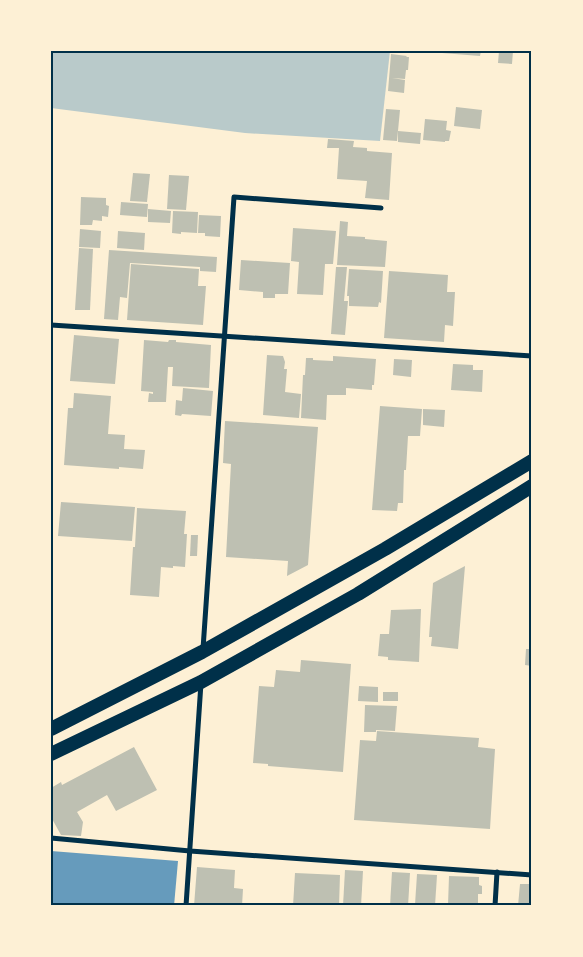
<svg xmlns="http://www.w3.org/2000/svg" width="583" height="957" font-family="'Public Sans',sans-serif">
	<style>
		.green { fill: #b9caca }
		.water { fill: #669bbc }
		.building { fill: #bec0b2 }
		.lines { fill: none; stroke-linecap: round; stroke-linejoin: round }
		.minor { stroke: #003049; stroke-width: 5 }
		.trunk { stroke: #003049; stroke-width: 14 }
		.neatline { fill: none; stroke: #003049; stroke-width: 2 }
	</style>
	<rect width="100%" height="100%" fill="#fdf0d5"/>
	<path class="green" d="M51,51H390L380,141L245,133L51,108Z"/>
	<path class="water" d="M51,851L178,861L174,906H51Z"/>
	<g class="building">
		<path d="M442,51H481L480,56L442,53Z"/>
		<path d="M499,51H513L512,64L498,63Z"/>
		<path d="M391,54L407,56L406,57H409L408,70H406L405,79L392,78L405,80L404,93L388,91Z"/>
		<path d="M456,107L482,110L480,129L454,126Z"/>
		<path d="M386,109L400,110L397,141L383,140Z"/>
		<path d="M425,119L447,121L446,130L451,131L449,141H445V142L423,140Z"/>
		<path d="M398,131L421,133L420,144L398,142Z"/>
		<path d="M328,139L354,141L353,147L367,148V151L392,153L389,200L365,198L367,181L337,179L339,148H327Z"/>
		<path d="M133,173L150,174L147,202L130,201Z"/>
		<path d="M169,175L189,176L186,210L167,209Z"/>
		<path d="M81,197L106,198V205L109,206L108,217L102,216V221L93,220L92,225H80Z"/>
		<path d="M121,202L148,204L147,217L120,215Z"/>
		<path d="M148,209L171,211L170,223L148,222Z"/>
		<path d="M173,211L198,212L197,233L181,232V234L172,233Z"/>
		<path d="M199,215L221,216L220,237L205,236V233H198Z"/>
		<path d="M340,221L348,222L347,236L365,237V239L387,241L385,267L337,265Z"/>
		<path d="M293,228L336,231L333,264H325L323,295L297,294L299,262L291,261Z"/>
		<path d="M80,229L101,231L100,248L79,247Z"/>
		<path d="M118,231L145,233L144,250L117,248Z"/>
		<path d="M79,248L93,249L90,310H75Z"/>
		<path d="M109,250L217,257L216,272L200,271V267L130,263L127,298L120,297L118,320L104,319Z"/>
		<path d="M241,260L290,263L288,294H275V298H263V292L239,290Z"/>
		<path d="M131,264L199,269L198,286H206L203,325L127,320Z"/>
		<path d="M336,267H347L344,301H348L345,335L331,334Z"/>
		<path d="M349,269L383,271L381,303L379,302L378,307L349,306V296H347Z"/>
		<path d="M389,271L448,275L447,292H455L453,326L445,325L444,342L384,338Z"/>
		<path d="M74,335L119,339L115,384L70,381Z"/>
		<path d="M144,340L168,342L169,340H176V342L211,345L209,388L172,386L173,367H168L166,402H148L149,393L153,394V392L141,391Z"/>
		<path d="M267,355L283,356L285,362L284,369H287L285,392L301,394L299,418L263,415Z"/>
		<path d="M333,356L376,359L374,385H372V390L346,388V395H327L326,420L301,418L303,375H305L306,358H313V360L333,361Z"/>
		<path d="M394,359L412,360L411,377L393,375Z"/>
		<path d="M453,364L473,365V370H483L482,392L451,390Z"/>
		<path d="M183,388L213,391L211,416L182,414L181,416L175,415L176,400L182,401Z"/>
		<path d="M74,393L111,396L108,434L125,435L124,449L145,450L143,469L119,467V469L64,465L68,408H73Z"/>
		<path d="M380,406L422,409L420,436H408L406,470H404L403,503H398L397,511L372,510Z"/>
		<path d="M423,409L445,410L444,427L423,425Z"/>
		<path d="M225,421L318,427L308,565L287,576L288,561L226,557L231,464L223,463Z"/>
		<path d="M61,502L135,507L132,541L58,536Z"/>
		<path d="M137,508L186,511L184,534H187L185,567L173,566V568L161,567L159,597L130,595L133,547H135Z"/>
		<path d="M191,535H198L197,556H190Z"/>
		<path d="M465,566L458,649L431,646L432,637H429L433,583Z"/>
		<path d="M421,609L419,662L388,660V657L378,656L380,634H389L391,610Z"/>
		<path d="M526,649H532V666L525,665Z"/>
		<path d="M301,660L351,664L343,772L268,766V764L253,763L259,686L274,687L276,670L300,672Z"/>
		<path d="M359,686L378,687V702L358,701Z"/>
		<rect x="383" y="692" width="15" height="9"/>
		<path d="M365,705L397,706L395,731L376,730V732H364Z"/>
		<path d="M377,731L479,738L478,747L495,749L490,829L354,820L360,740L376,741Z"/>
		<path d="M134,747L157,790L116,811L107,795L77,812L83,822L81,836L61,835L51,817V788L61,782L62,785Z"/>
		<path d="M197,867L235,870L234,888L243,889L242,906H194Z"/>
		<path d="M345,870L363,871L361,906H343Z"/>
		<path d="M392,872L410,873L408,906H390Z"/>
		<path d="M295,873L340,875L339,906H293Z"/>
		<path d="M417,874L437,875L435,906L415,905Z"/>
		<path d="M449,876L479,877V885L482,886V894H478V906L448,905Z"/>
		<path d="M520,884H532V906H518Z"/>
	</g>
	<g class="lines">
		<g class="minor">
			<path d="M51,325L532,356"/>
			<path d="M203,649L234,197L381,208"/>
			<path d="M51,838L190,851L532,875"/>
			<path d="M186,906L201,683"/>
			<path d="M495,906L497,872"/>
		</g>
		<g class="trunk">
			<path d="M51,729L202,652L385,549L532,461"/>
			<path d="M51,754L201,682L358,594L532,486"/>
		</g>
	</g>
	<rect width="583" height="957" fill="none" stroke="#fdf0d5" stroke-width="105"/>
	<rect x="52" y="52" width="478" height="852" class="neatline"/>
</svg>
